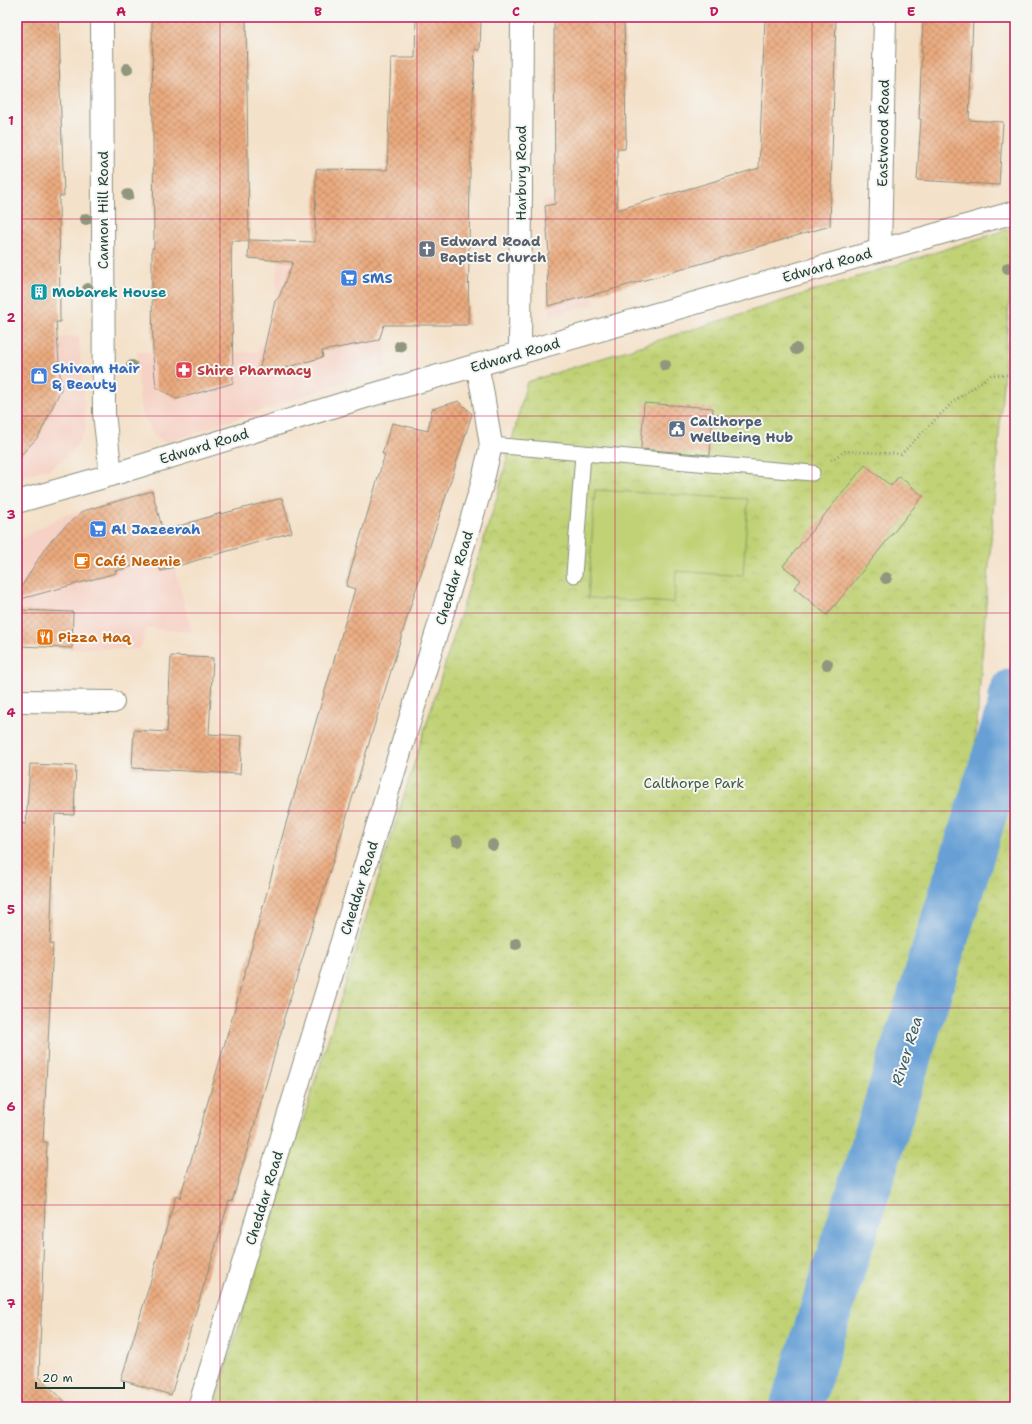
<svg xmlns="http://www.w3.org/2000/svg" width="1032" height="1424" font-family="'Shantell Sans',sans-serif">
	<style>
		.built { fill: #f6d1c5 }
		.park { fill: url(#park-crowns); stroke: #708854 }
		.pitch { fill: #c0d275; stroke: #708854 }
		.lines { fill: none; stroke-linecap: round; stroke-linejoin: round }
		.river { stroke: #67a0d6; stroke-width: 53 }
		.building { fill: url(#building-cross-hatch) }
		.service-casing { stroke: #8a8f7e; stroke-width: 17 }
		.minor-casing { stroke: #8a8f7e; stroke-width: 24 }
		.path { stroke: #8a8f7e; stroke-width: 2.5; stroke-dasharray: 1 3; stroke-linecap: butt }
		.service { stroke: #fff; stroke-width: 15 }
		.minor { stroke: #fff; stroke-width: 22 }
		.tree { fill: #90977e }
		.grid { fill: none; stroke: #c2185b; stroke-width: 1; stroke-opacity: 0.55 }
		.labels { text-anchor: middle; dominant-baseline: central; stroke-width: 4; stroke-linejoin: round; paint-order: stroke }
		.street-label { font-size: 14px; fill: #1f3d34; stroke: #f6f6f2 }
		.worship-label { font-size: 14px; font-weight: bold; fill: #5b616d; stroke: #f6f6f2; text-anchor: start }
		.shop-label { font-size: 14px; font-weight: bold; fill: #366cbe; stroke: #f6f6f2; text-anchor: start }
		.culture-label { font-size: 14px; font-weight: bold; fill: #0d838f; stroke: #f6f6f2; text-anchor: start }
		.health-label { font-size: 14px; font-weight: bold; fill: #be3a42; stroke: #f6f6f2; text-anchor: start }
		.service-label { font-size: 14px; font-weight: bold; fill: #4e5e75; stroke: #f6f6f2; text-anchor: start }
		.food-label { font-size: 14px; font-weight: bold; fill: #c56008; stroke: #f6f6f2; text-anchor: start }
		.park-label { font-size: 14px; fill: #3f5b41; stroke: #f6f6f2 }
		.water-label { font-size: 15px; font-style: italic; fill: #355b65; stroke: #f6f6f2 }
		.neatline { fill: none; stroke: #c2185b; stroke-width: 1.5 }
		.grid-label { font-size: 13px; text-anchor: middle; font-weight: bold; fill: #c2185b }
	</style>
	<defs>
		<pattern id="park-crowns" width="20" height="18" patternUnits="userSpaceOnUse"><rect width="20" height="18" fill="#c0d275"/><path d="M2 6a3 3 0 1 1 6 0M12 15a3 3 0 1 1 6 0" fill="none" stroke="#a5b566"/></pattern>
		<pattern id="building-cross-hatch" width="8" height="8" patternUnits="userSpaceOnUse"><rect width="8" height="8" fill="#ebaa7f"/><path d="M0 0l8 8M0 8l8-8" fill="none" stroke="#be8c69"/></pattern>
	</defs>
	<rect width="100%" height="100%" fill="#f6f6f2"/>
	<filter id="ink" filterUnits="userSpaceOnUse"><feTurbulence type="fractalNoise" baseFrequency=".025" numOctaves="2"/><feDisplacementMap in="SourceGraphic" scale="8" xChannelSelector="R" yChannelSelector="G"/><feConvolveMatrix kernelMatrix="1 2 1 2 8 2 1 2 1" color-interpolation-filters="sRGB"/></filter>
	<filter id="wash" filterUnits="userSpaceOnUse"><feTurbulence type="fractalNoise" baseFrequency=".012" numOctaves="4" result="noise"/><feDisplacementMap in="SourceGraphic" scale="16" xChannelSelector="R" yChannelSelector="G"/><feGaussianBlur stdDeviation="0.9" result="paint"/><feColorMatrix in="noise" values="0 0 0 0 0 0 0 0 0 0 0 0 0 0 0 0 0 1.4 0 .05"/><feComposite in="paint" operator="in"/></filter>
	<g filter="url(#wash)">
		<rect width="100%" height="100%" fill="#f4e1c9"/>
		<g class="built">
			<path d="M316,169L387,170L384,325L386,367L167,443L154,436L140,408L137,352H258L271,318L275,301L280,239L315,241Z"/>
			<path d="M566,196L595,304L550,316L543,201Z"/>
			<path d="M79,337L86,430L70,455L49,469L17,477V339Z"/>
			<path d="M152,491H153L192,632L147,628L140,649H91L17,646V541L60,517Z"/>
		</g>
		<g class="park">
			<path d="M1015,227L970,813L785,1407H220L217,1396L498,494L527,382Z"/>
			<path d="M1015,780V1407H810Z"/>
		</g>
		<path class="pitch" d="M595,490L748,499L743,576L676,571L674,603L588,598Z"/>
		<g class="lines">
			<path class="river" d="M796,1407L1015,703V694"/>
		</g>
		<g id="blocks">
			<g class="building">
				<path d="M17,17H59L60,63H59L64,196H59L60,322H56L61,389L39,436L17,459Z"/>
				<path d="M152,17H246L249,240L315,242L316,169L387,170L391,58H415L416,17H481L480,50L475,49L470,173L468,325H384L379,340L322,351L323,357L258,376L275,301L279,297L293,262L248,258L249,241H231L233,383L177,399L156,387L153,356L152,289V248H154Z"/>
				<path d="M554,17H624L626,137L625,149H617V210L759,168L765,17H836L830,226L607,291L548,306L547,255L549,254L545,206L555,204Z"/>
				<path d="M923,17H973L969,120L1003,122L999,185L917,180L921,119H919Z"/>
				<path d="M459,401L472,414L410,608L342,832L283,1021L284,1022L232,1202L229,1201L171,1395L121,1380L176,1196L180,1198L235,1008L286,823L355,589L346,586L385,454H382L392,423L428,431L432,409Z"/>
				<path d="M644,403L713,408L710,455L641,449Z"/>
				<path d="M865,465L891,486L899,476L923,496L827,615L794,588L801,580L783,566Z"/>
				<path d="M152,491L163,531L221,513V514L282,498L292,532L161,571L158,559L115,571L116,573L17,600V594L45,548L61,530L83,511Z"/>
				<path d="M17,610L73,612L72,648L17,646Z"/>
				<path d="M171,656L213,658L209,734L242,736L240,774L132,768L134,730L167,732Z"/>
				<path d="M30,764L76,766L74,815L55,814L50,944H53L43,1142H47L39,1377L71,1407H17V823L26,824Z"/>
			</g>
		</g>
	</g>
	<g filter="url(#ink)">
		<use href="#blocks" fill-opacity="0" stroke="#8a8f7e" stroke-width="1"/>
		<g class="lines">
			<defs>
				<g id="service">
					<path d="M491,445L812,473"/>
					<path d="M574,575L583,454"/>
				</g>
				<g id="minor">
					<path d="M102,17L104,413L111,475"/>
					<path d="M880,250L885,17"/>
					<path d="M520,353L522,17"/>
					<path d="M17,502L111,475L368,396L1015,212"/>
					<path d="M17,701L113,702"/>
					<path d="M199,1407L481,488L491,445L482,389L477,366"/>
				</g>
			</defs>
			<use href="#service" class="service-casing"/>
			<use href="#minor" class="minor-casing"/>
			<path class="path" d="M831,460L845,451L901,454L953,402L991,375H1015"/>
			<use href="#service" class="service"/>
			<use href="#minor" class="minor"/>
		</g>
		<g class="tree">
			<circle cx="127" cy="69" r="6"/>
			<circle cx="128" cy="195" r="6"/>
			<circle cx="86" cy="219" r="6"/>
			<circle cx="1008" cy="268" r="6"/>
			<circle cx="88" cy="289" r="6"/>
			<circle cx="400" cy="346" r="6"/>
			<circle cx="796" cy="349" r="6"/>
			<circle cx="665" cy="365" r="6"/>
			<circle cx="132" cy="366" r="6"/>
			<circle cx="886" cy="578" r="6"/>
			<circle cx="827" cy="664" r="6"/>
			<circle cx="457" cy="841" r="6"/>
			<circle cx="493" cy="845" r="6"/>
			<circle cx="516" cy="944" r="6"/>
		</g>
	</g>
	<path class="grid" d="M220,17V1407M417,17V1407M615,17V1407M812,17V1407M17,219H1015M17,416H1015M17,613H1015M17,811H1015M17,1008H1015M17,1205H1015"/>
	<defs>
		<symbol id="church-square" viewBox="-11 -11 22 22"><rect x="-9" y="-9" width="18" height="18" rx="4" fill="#6b7280" stroke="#f6f6f2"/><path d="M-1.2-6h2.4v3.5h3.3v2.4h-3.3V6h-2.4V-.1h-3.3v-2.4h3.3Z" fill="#fff"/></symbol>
		<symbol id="supermarket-square" viewBox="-11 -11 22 22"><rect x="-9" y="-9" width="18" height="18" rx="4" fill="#3f7fe0" stroke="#f6f6f2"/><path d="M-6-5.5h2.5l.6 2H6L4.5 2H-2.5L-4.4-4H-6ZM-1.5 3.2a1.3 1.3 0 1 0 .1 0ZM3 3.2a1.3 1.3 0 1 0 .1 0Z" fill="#fff"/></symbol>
		<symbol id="building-square" viewBox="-11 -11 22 22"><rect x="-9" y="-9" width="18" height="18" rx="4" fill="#0f9aa8" stroke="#f6f6f2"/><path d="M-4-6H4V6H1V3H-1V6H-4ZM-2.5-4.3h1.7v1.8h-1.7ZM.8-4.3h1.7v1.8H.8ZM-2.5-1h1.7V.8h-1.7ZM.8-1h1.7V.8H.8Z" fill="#fff"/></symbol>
		<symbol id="pharmacy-square" viewBox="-11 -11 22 22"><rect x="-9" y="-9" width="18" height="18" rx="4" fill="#e0444e" stroke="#f6f6f2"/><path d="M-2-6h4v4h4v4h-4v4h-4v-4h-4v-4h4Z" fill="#fff"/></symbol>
		<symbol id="shop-square" viewBox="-11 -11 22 22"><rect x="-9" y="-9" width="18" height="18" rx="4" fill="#3f7fe0" stroke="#f6f6f2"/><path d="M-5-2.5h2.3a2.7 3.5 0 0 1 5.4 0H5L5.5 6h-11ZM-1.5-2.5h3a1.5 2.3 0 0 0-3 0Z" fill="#fff"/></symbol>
		<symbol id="civic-square" viewBox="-11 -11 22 22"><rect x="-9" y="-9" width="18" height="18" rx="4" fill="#5c6f8a" stroke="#f6f6f2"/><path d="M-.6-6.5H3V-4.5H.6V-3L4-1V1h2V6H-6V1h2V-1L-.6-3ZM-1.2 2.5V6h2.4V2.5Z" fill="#fff"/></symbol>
		<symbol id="cafe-square" viewBox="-11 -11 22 22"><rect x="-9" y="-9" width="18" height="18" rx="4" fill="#e8710a" stroke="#f6f6f2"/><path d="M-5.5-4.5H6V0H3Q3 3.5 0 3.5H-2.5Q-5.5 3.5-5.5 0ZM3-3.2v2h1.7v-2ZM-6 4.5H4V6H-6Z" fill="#fff"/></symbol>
		<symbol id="restaurant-square" viewBox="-11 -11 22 22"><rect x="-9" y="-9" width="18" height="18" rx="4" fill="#e8710a" stroke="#f6f6f2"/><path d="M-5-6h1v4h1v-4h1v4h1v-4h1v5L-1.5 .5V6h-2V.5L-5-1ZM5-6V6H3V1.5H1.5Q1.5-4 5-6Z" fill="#fff"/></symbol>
	</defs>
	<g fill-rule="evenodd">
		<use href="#church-square" x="417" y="239" width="20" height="20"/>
		<use href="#supermarket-square" x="339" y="268" width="20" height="20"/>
		<use href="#building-square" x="29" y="282" width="20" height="20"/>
		<use href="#pharmacy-square" x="174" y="360" width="20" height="20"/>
		<use href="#shop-square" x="29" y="366" width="20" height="20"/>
		<use href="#civic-square" x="667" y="419" width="20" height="20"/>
		<use href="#supermarket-square" x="88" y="519" width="20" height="20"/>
		<use href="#cafe-square" x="72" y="551" width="20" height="20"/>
		<use href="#restaurant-square" x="35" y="627" width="20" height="20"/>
	</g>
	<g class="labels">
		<g class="street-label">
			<text transform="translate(883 133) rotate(-89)">Eastwood Road</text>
			<text transform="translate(521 173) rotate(-90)">Harbury Road</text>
			<text transform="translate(103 210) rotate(-90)">Cannon Hill Road</text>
			<text transform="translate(827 265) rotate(-16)">Edward Road</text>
			<text transform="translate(515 355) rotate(-16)">Edward Road</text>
			<text transform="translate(204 446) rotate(-17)">Edward Road</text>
			<text transform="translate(454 578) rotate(-73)">Cheddar Road</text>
			<text transform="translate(359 888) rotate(-73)">Cheddar Road</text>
			<text transform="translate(264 1198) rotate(-73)">Cheddar Road</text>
		</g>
		<g class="worship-label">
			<text x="440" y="241">Edward Road<tspan x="440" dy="16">Baptist Church</tspan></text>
		</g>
		<g class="shop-label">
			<text x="362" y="278">SMS</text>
			<text x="52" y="368">Shivam Hair<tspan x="52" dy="16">&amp; Beauty</tspan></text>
			<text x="111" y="529">Al Jazeerah</text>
		</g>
		<g class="culture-label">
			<text x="52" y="292">Mobarek House</text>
		</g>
		<g class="health-label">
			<text x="197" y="370">Shire Pharmacy</text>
		</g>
		<g class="service-label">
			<text x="690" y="421">Calthorpe<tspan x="690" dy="16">Wellbeing Hub</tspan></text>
		</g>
		<g class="food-label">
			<text x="95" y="561">Café Neenie</text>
			<text x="58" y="637">Pizza Haq</text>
		</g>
		<g class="park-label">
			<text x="694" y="783">Calthorpe Park</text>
		</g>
		<g class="water-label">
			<text transform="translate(907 1051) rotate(-73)">River Rea</text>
		</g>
	</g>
	<rect width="1032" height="1424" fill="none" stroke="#f6f6f2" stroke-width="44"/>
	<path d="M36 1382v6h88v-6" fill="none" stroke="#1f3d34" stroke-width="2"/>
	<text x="42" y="1382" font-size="12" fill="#1f3d34" stroke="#f6f6f2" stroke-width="3" paint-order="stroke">20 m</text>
	<rect x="22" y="22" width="988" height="1380" class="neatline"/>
	<g class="grid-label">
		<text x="121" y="16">A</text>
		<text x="318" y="16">B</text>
		<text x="516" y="16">C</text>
		<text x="714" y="16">D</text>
		<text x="911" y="16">E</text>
		<text x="11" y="125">1</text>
		<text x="11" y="322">2</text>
		<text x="11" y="519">3</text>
		<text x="11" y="717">4</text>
		<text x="11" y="914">5</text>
		<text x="11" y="1111">6</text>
		<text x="11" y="1308">7</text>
	</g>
</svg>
